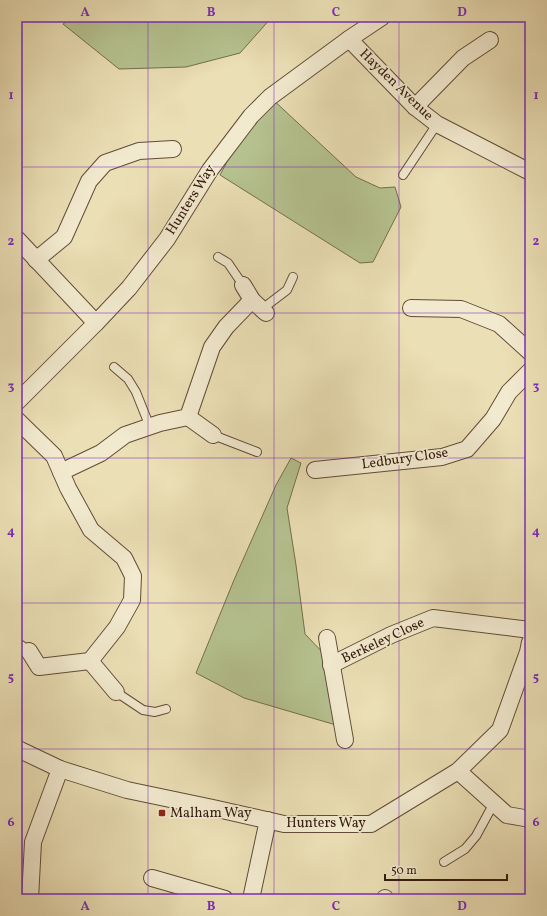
<svg xmlns="http://www.w3.org/2000/svg" width="547" height="916" font-family="Vollkorn,serif">
	<style>
		.green { fill: #b5c290; stroke: #746e4e }
		.lines { fill: none; stroke-linecap: round; stroke-linejoin: round }
		.lane-casing { stroke: #614c37; stroke-width: 10 }
		.street-casing { stroke: #614c37; stroke-width: 18 }
		.lane { stroke: #f2eacf; stroke-width: 8 }
		.street { stroke: #f2eacf; stroke-width: 16 }
		.grid { fill: none; stroke: #7b2cbf; stroke-width: 1; stroke-opacity: 0.55 }
		.poi-dot { fill: #8f2418; stroke: #f2eacf; stroke-width: 1.5 }
		.labels { text-anchor: middle; dominant-baseline: central; stroke-width: 3.5; stroke-linejoin: round; paint-order: stroke }
		.street-label { font-size: 14px; fill: #331b0d; stroke: #f2eacf }
		.poi-label { font-size: 14px; fill: #331b0d; stroke: #f2eacf; text-anchor: start }
		.neatline { fill: none; stroke: #7b2cbf; stroke-width: 1.5 }
		.grid-label { font-size: 13px; text-anchor: middle; font-weight: bold; fill: #7b2cbf }
	</style>
	<rect width="100%" height="100%" fill="#ebdfb5"/>
	<filter id="stains"><feTurbulence type="fractalNoise" baseFrequency=".005" numOctaves="4"/><feColorMatrix values="0 0 0 0 .2 0 0 0 0 .09 0 0 0 0 .02 0 0 0 .5 -.17"/></filter>
	<radialGradient id="worn" r=".72"><stop offset=".6" stop-color="#630" stop-opacity="0"/><stop offset="1" stop-color="#630" stop-opacity=".3"/></radialGradient>
	<g class="green">
		<path d="M73,17H272L240,53L186,67L119,69L63,24Z"/>
		<path d="M270,97L356,177L380,188L395,187L401,207L373,262L360,263L220,175L251,116Z"/>
		<path d="M291,458L301,463L287,508L296,565L305,634L326,656L336,725L244,698L196,673L234,580L276,485Z"/>
	</g>
	<g class="lines">
		<defs>
			<g id="lane">
				<path d="M403,175L437,124"/>
				<path d="M218,257L228,263L243,285"/>
				<path d="M262,309L287,290L293,277"/>
				<path d="M114,367L128,379L136,392L150,427"/>
				<path d="M213,435L257,452"/>
				<path d="M17,642L29,651"/>
				<path d="M116,692L143,710L155,712L166,709"/>
				<path d="M444,862L465,849L476,836L494,803"/>
			</g>
			<g id="street">
				<path d="M349,39L415,107L437,124L530,172"/>
				<path d="M415,107L463,58L490,40"/>
				<path d="M17,239L96,323"/>
				<path d="M36,260L64,237L89,181L105,163L139,151L173,149"/>
				<path d="M243,285L252,300L266,313"/>
				<path d="M411,308L461,309L499,324L530,352"/>
				<path d="M17,402L96,323L129,288L167,239L210,170L251,116L270,97L349,39L382,17"/>
				<path d="M188,417L213,435"/>
				<path d="M17,420L54,456L68,488L91,530L124,558L133,576L132,600L117,627L90,661L39,667L29,651"/>
				<path d="M315,470L442,457L467,449L493,419L509,392L530,371"/>
				<path d="M61,472L101,453L125,435L160,423L188,417L212,347L226,327L252,300"/>
				<path d="M327,638L345,740"/>
				<path d="M90,661L116,692"/>
				<path d="M331,665L391,635L433,618L530,630"/>
				<path d="M17,748L20,750L60,769L127,790L213,808L284,824H371L458,771L500,730L528,652L530,642"/>
				<path d="M458,771L507,815L530,819"/>
				<path d="M152,878L225,899"/>
				<path d="M385,898V899"/>
				<path d="M30,899L33,842L60,769"/>
				<path d="M251,899L268,820"/>
			</g>
		</defs>
		<use href="#lane" class="lane-casing"/>
		<use href="#street" class="street-casing"/>
		<use href="#lane" class="lane"/>
		<use href="#street" class="street"/>
	</g>
	<path class="grid" d="M148,17V899M274,17V899M399,17V899M17,167H530M17,313H530M17,458H530M17,603H530M17,749H530"/>
	<rect class="poi-dot" x="158" y="809" width="8" height="8" rx="2"/>
	<g class="labels">
		<g class="street-label">
			<text transform="translate(396 85) rotate(44)">Hayden Avenue</text>
			<text transform="translate(191 200) rotate(-58)">Hunters Way</text>
			<text transform="translate(405 459) rotate(-8)">Ledbury Close</text>
			<text transform="translate(383 641) rotate(-25)">Berkeley Close</text>
			<text x="326" y="823">Hunters Way</text>
		</g>
		<g class="poi-label">
			<text x="170" y="813">Malham Way</text>
		</g>
	</g>
	<rect width="547" height="916" fill="none" stroke="#ebdfb5" stroke-width="44"/>
	<path d="M385 874v6h122v-6" fill="none" stroke="#331b0d" stroke-width="2"/>
	<text x="391" y="874" font-size="12" fill="#331b0d" stroke="#f2eacf" stroke-width="3" paint-order="stroke">50 m</text>
	<rect x="22" y="22" width="503" height="872" class="neatline"/>
	<g class="grid-label">
		<text x="85" y="16">A</text>
		<text x="211" y="16">B</text>
		<text x="336" y="16">C</text>
		<text x="462" y="16">D</text>
		<text x="11" y="99">1</text>
		<text x="536" y="99">1</text>
		<text x="11" y="245">2</text>
		<text x="536" y="245">2</text>
		<text x="11" y="390">3</text>
		<text x="536" y="390">3</text>
		<text x="11" y="535">4</text>
		<text x="536" y="535">4</text>
		<text x="11" y="681">5</text>
		<text x="536" y="681">5</text>
		<text x="11" y="826">6</text>
		<text x="536" y="826">6</text>
		<text x="85" y="910">A</text>
		<text x="211" y="910">B</text>
		<text x="336" y="910">C</text>
		<text x="462" y="910">D</text>
	</g>
	<rect width="100%" height="100%" filter="url(#stains)"/>
	<rect width="100%" height="100%" fill="url(#worn)"/>
</svg>
